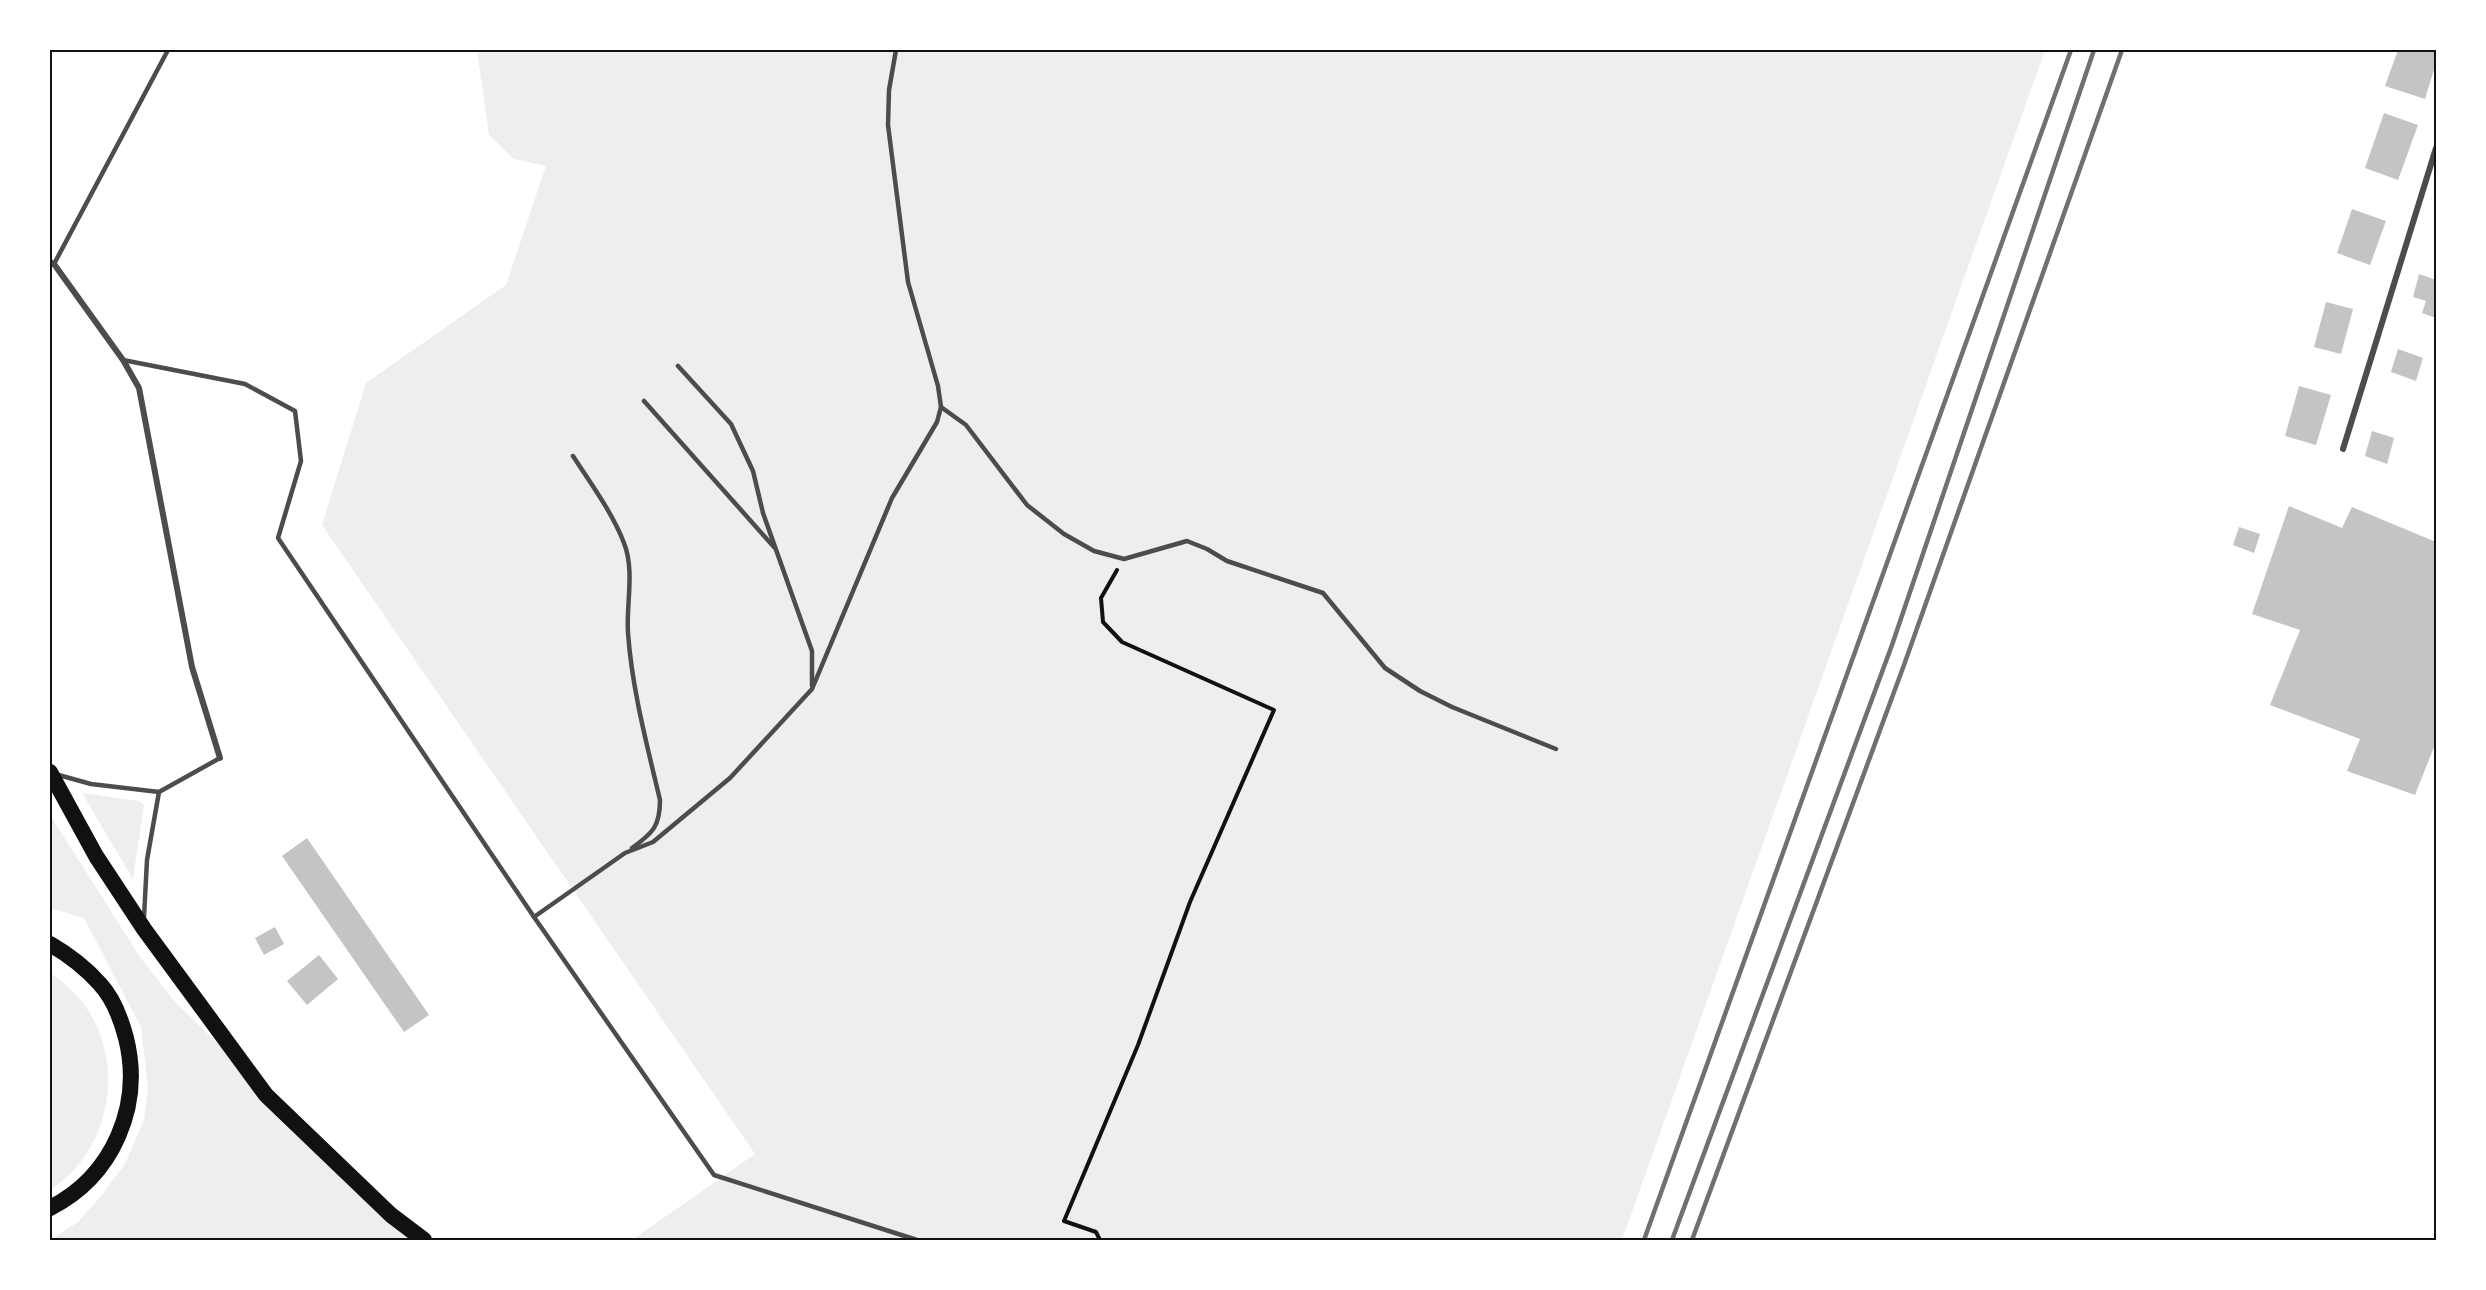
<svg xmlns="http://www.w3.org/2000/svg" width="2486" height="1290" font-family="Mulish,sans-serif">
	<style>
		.green { fill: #eee }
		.building { fill: #c4c4c4 }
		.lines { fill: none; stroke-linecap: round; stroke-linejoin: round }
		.path { stroke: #111; stroke-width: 4 }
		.service { stroke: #4c4c4c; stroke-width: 4.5 }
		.minor { stroke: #4c4c4c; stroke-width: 6 }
		.trunk { stroke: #111; stroke-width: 16 }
		.rail { stroke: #707070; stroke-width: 4.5 }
		.neatline { fill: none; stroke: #111; stroke-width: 2 }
	</style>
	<rect width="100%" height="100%" fill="#fff"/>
	<g class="green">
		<path d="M477,50H2045L1622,1240H632L755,1154L322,525L366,383L506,285L546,166L514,159L489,135Z"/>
		<path d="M82,793L139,801L144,805L133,879Z"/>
		<path d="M50,815L140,957L175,1002L420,1240H50L78,1222L101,1196L125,1164L144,1120L148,1089L141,1027L84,918L50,908Z"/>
		<path d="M50,973C129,1022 126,1140 50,1190Z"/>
	</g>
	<g class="building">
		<path d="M2398,50H2436V63L2425,99L2385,86Z"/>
		<path d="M2384,113L2418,125L2398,180L2365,168Z"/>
		<path d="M2352,209L2386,221L2370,265L2337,253Z"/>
		<path d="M2419,274L2436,280V318L2422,313L2426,301L2413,297Z"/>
		<path d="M2326,302L2353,309L2341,354L2314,347Z"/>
		<path d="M2398,349L2423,358L2416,381L2391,372Z"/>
		<path d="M2299,386L2331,395L2316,445L2285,436Z"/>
		<path d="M2372,431L2394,438L2387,464L2365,456Z"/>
		<path d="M2289,506L2342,528L2352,507L2436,542V742L2415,795L2347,771L2360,739L2270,705L2300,630L2252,614Z"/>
		<path d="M2239,527L2260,534L2254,553L2233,545Z"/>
		<path d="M307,838L429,1015L404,1032L282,856Z"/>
		<path d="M275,927L284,944L264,955L255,938Z"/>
		<path d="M319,955L338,979L307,1005L287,981Z"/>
	</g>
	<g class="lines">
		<path class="path" d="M1100,1240L1096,1232L1064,1221L1138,1045L1190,902L1274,710L1122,642L1103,622L1101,598L1117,570"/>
		<g class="service">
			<path d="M54,264L168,50"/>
			<path d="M123,360L245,384L295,411L301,461L278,538L534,917L714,1175L917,1240"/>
			<path d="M678,366L731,424L753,471L763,513L812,651V686"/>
			<path d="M644,401L774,547"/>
			<path d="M941,407L966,425L1027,505L1064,534L1094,551L1124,559L1187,541L1207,549L1227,561L1323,593L1385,668L1420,691L1452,707L1556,749"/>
			<path d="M573,456C591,484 612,512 624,543C635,571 626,604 628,633C632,689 647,745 660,800C660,826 653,833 632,848"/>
			<path d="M55,774L91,784L159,792L220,758"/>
			<path d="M144,917L147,860L159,792"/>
			<path d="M534,917L625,853L653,842L730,778L812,689L892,498L937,422L941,407L938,386L908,282L888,125L889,90L896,50"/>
		</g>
		<g class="minor">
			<path d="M50,262L54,264L123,360L139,388L192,667L220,758"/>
			<path d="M2343,449L2436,148"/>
		</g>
		<g class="trunk">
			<path d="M50,772L96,856L144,929L266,1095L391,1215L424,1240"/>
			<path d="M50,944C69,955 85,967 100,984C113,998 121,1019 126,1038C143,1106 113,1176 50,1208"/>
		</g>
		<g class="rail">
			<path d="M1644,1240L2071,50"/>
			<path d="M1672,1240L1892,645L2094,50"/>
			<path d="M1692,1240L1904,665L2122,50"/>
		</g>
	</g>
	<rect width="2486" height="1290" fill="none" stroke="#ffffff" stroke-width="102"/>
	<rect x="51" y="51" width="2384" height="1188" class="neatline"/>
</svg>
